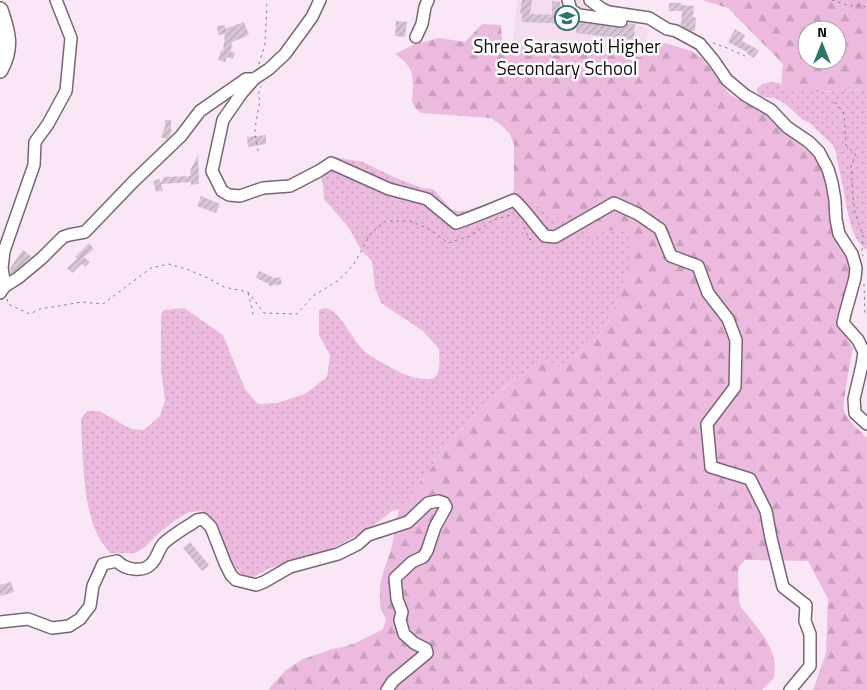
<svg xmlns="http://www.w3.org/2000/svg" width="867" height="690" font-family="'Titillium Web',sans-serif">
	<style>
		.built { fill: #f5dbee }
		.grass { fill: url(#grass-dots) }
		.forest { fill: url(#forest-firs); fill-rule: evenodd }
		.building { fill: url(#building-hatch) }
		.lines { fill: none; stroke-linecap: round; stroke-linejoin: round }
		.minor-casing { stroke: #786773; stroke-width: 14 }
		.major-casing { stroke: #786773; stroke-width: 18 }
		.path { stroke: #877a84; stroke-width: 1; stroke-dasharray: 2.5 4; stroke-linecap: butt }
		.minor { stroke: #fff; stroke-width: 11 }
		.major { stroke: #fff; stroke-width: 15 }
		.labels { text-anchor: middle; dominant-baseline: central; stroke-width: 5; stroke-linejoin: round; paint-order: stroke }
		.poi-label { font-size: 19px; fill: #140e13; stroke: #fff }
	</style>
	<defs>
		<pattern id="grass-dots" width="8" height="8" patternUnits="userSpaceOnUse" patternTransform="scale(1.25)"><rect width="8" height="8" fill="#ecbadf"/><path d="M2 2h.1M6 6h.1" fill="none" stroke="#ca9fbe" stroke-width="1.8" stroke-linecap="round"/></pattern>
		<pattern id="forest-firs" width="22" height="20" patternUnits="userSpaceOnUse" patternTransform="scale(1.25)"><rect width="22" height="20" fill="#ecbadf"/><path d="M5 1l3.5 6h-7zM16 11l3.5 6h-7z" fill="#ca9fbe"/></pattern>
		<pattern id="building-hatch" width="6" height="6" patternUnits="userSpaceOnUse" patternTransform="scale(1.25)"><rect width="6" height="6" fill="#d9c6d4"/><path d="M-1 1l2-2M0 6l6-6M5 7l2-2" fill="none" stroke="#b9a9b5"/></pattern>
	</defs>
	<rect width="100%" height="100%" fill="#fae7f5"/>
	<path class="built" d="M517,0H584L588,6L649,29L642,57L512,45Z"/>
	<g class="grass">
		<path d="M770,82L780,83L781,86L830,92L834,91L867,90V250C850,239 848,211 844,193C842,179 838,167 836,153L832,144L817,130L810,123L803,120L784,103L775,98L761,97L757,92V89L762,84Z"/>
		<path d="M334,157L363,162L396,178L422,188L433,189L451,209L457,211H465L499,200L509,196L513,193L514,188L544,211L578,217L604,231L623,230L626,231L630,242V266L624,281L622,292L618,297L608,322L595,340L589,346L577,354L567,364L539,362C528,372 516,378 505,387C501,391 498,395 493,398L478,414L472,418L439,454L431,469L422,479L413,493L412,497L399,509L392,511L372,527L339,545L313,557L270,568L254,577H245L238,571L224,549L215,525L207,515L201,511L189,512L174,521L159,533L145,547L135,553H110C107,549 104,545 101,541C82,511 83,453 81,418L87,411H99L131,429L144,430L160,416L165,400L161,371V315L164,310L184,308L223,335L245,389L258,404L277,403L305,394L327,377L330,355L319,335V310C326,306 331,309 336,314C347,325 353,340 364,351C369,356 397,371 404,374C409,377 430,381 434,378C441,374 439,356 439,349L423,331L381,303L375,288L372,261L361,250L349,228L324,199L323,183L321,180Z"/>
	</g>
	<g class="forest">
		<path d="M702,0H867V90L799,92L781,86L783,64L728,8ZM807,30H837V60H807Z"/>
		<path d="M482,24L501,25L502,42L512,45L641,57L647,41L668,44L691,51L702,58L730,95L771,117L790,137L811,153L827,171L833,217L858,266L840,327L853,348C851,359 842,403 844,411C848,421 859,430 867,438V690H813L826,653L828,599L808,561L745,560L739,567L738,571L739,602L741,607C758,629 779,647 774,678L762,690H269L271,686L286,670L301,660L332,649L343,647L356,643L383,629L386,619L381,610L380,604V585L383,573L391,550L399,509L412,497L413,493L422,479L431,469L439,454L472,418L478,414L493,398C498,395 501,391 506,387C516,378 528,372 539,362L567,364L577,354L589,346L595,340L608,322L618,297L622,292L624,281L630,266V242L626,231L623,230L604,231L592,239L578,217L560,219L544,211L514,188V144L510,134L501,125L491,118L422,113C417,111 414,107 412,101C413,79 416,68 395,54L415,44L439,38L465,42Z"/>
	</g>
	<g class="building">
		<path d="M522,0H532L530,14L552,15V1L560,2V14H565L571,19L570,24L522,22V13H520Z"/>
		<path d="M669,3H681V5L694,6L693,17L696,18L695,31H691L681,25L682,11H669Z"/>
		<path d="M396,21L407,22L405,37L395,36Z"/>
		<path d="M244,22L249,35L232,42L231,52L235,53L233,59L227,57L225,62L218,60L221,50L223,51L225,34L218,35L217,26L225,25V33V29Z"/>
		<path d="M577,22L620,28H624L628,24H635L634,40L576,33Z"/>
		<path d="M735,29L745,35L742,41L759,50L754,58L746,53L747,52L728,42Z"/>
		<path d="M165,120H171V130H172L170,136L167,139L161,137L165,126Z"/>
		<path d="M266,135V144L248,147L247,137Z"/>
		<path d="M198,155L199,184L191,185V182L161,184L163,190L156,192L153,181L160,179L161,183L164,177L191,176L190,171Z"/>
		<path d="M201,196L220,204L216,213L197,206Z"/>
		<path d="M89,243L94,249L84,257L90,262L85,267L82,264L72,273L67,268L77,259L75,257Z"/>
		<path d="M23,250L32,257L11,274L10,267H11Z"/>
		<path d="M259,271L274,278L280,277L282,284L269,286V284L256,278Z"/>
		<path d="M190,542L209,565L202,571L183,548Z"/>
		<path d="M11,582L14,592L0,596V585Z"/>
	</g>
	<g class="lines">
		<defs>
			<g id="minor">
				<path d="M320,0L312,17L285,54L269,69L254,79L241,94L223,120L212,171L222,191L229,195L240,196L263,188L290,186L319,171L331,163L389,189L427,199L456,223C476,216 495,208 514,200C526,211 534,224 545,236L555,237L614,203L638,214L660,229L671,256L698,266L708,293L728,319L736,340L735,387L707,424L711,467L750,479L766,511L771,538L783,587L806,605L805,621L810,634V666L790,690"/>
				<path d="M568,0L571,10L579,15L621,21"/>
				<path d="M590,0L602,9L609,12L649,18L667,29L676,31L700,44L714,61L727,80L745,95L771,110L787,127L809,142L819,152L828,169L832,183L835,200L836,219L839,234L852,254L856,268L855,278L845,314L843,323L858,340L864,352L862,365L854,399L855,413L867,424"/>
				<path d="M416,37L422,24L425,7L428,0"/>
				<path d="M5,286L18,278L42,258L63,237L69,235L85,232L133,182L181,136L200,111L246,79H254"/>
				<path d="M0,293L5,286L2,268L4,251L34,165L35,142L48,124L66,91L71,38L56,0"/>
				<path d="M0,622L28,619L52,628L69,626L80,619L90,606L93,586L103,564L117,561C125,570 144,573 152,563C158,557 158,549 164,543C174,534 187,527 197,520L203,519L211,527L225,563L231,575L236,580L256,585L264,582L290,567L338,554L358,544L368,535L408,522L428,503L438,501L444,503L446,507L435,527L427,551L423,557L412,562L395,578L397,599L402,612L400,620L404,634L414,643L426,649L427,653L393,681L387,690"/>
			</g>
			<path id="major" d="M0,10C8,33 12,48 0,70"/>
		</defs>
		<use href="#minor" class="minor-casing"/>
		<use href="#major" class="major-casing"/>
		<g class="path">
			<path d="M832,0L850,6L862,5L867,8"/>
			<path d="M713,43L727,48L745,56"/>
			<path d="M259,64L265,44L267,6L265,0"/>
			<path d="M835,102L844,113L846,145L856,155L851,166L853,198L855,212L863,236L862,250L863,256"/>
			<path d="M258,151L256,140L255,131L256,122L260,100L258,95L261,86"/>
			<path d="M524,227L529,239L533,240H535"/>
			<path d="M864,284L865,314L867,315"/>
			<path d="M248,293L253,312L252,317"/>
			<path d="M7,299L8,304L30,314L40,309L82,302L103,304L151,268L169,264L189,270L208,278L224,287L248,292L264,313L297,314L313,296L339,280L354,264L371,233L386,221H410L431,230L448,243L470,236L493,220L514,214"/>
		</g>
		<use href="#minor" class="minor"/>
		<use href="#major" class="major"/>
	</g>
	<defs>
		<symbol id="school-ring" viewBox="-11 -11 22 22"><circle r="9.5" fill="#fff" stroke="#2c746c" stroke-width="1.5"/><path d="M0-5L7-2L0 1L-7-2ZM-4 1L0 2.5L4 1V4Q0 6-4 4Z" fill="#2c746c"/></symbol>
	</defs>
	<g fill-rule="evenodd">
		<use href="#school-ring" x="553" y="4" width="28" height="28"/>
	</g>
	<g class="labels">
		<g class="poi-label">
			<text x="567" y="45">Shree Saraswoti Higher<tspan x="567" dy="22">Secondary School</tspan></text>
		</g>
	</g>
	<g transform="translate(822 45)"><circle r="24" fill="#ffffff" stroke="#a19fa1"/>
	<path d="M0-4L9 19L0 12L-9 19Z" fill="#2c746c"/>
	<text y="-8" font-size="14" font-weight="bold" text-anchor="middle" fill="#140e13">N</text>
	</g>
</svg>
